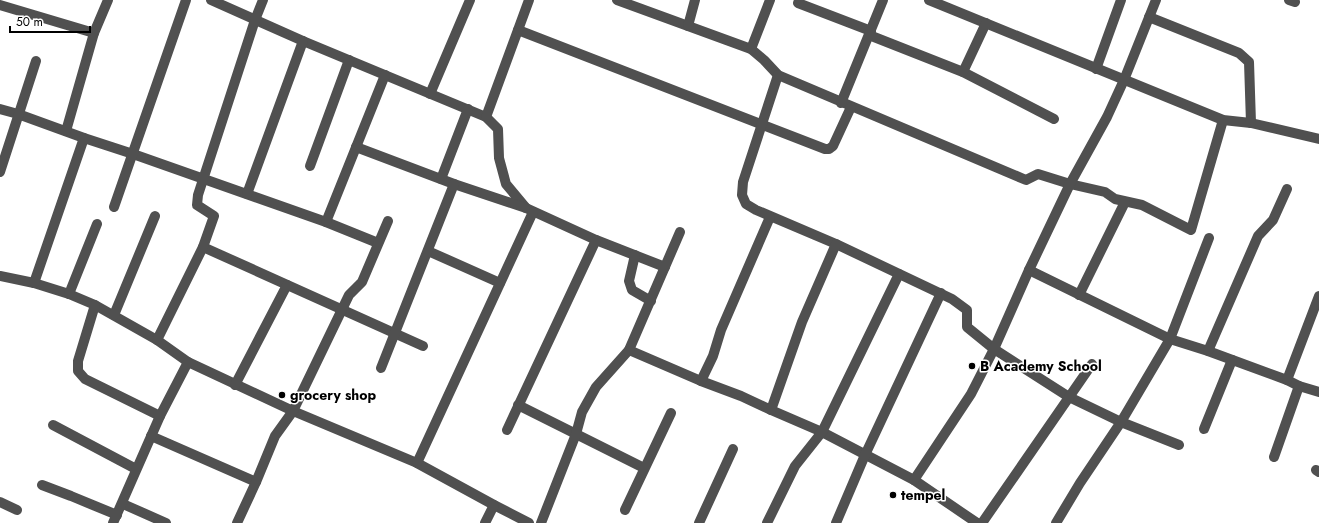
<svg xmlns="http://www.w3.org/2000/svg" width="1319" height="523" font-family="Jost,sans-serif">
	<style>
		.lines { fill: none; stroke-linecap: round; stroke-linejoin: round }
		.minor { stroke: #505050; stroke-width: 10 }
		.poi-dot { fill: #000; stroke: #fff; stroke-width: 1.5 }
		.labels { text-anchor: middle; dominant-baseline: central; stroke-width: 3; stroke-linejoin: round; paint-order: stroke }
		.poi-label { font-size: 14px; font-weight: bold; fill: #000; stroke: #fff; text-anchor: start }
	</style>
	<rect width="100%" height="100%" fill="#fff"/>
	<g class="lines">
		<g class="minor">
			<path d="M211,0L303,41L486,117L498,129L499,158L506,184L526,208"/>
			<path d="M617,0L751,49L764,60L778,75L1026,180L1038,174L1070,184L1105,192L1115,199L1142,205L1191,230L1223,120"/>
			<path d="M929,0L1223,120L1251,123L1319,139"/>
			<path d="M1289,0L1295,2"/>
			<path d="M798,3L871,31"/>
			<path d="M0,5L94,33"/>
			<path d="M1149,17L1239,53L1249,62L1251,123"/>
			<path d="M688,26L695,0"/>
			<path d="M518,30L825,149H829L833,146L851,107"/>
			<path d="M869,35L963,72L1054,119"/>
			<path d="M751,49L770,0"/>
			<path d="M1096,69L1121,0"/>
			<path d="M963,72L986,23"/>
			<path d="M778,75L743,182L742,195L746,204L756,210L836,244L952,299L967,310V327L994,349L1069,397L1121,422L1179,445"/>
			<path d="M430,94L470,0"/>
			<path d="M841,103L883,0"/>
			<path d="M0,109L18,114L84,138L133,154L326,222L378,243"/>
			<path d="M486,117L529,0"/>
			<path d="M66,131L94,33L108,0"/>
			<path d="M356,147L454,184L526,208L596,240L665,267"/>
			<path d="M310,166L349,60"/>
			<path d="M0,172L36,61"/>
			<path d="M441,179L468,109"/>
			<path d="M247,194L303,41"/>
			<path d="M114,207L186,0"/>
			<path d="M326,222L385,75"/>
			<path d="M203,247L423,346"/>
			<path d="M428,251L500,283"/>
			<path d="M635,255L629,281L632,290L651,301"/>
			<path d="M1029,270L1170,339L1208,351L1287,380L1299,386L1319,392"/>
			<path d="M0,276L34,283L69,294L95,305L157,340L188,362L293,411L417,463L494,505L529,523"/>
			<path d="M34,283L84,138"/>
			<path d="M69,294L97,224"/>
			<path d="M1079,295L1125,202"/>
			<path d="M95,305L78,361V371L85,379L160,416"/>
			<path d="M114,315L155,216"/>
			<path d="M157,340L203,247L214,216L197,205L198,195L255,20L263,0"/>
			<path d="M629,350L701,381L741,396L771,410L822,432L914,480L977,523"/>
			<path d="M1208,351L1258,236L1273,220L1287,189"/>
			<path d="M381,368L454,184"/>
			<path d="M1287,380L1319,296"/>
			<path d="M701,381L713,356L721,330L770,217"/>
			<path d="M235,385L287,285"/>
			<path d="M518,405L644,468"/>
			<path d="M771,410L802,322L836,244"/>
			<path d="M53,425L136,469"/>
			<path d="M1204,429L1232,360"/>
			<path d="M507,430L596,240"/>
			<path d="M151,436L256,482"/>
			<path d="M1274,457L1299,386"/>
			<path d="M417,463L533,212"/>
			<path d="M1316,470L1319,472"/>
			<path d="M914,480L971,394L994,349L1029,270L1070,184L1107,117L1124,80L1156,0"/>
			<path d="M42,485L71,496L117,515"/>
			<path d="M0,502L17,510"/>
			<path d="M123,504L166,523"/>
			<path d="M625,510L671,413"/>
			<path d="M113,523L160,416L188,362"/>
			<path d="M237,523L256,482L275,436L293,411L349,295L362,282L388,221"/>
			<path d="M485,523L494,505"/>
			<path d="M541,523L576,434L582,412L596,387L629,350L680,232"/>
			<path d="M699,523L733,449"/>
			<path d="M767,523L795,466L822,432L899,274"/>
			<path d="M836,523L865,455L941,293"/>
			<path d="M982,523L1092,364"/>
			<path d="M1056,523L1080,483L1121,422L1170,339L1209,238"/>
		</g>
	</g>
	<g class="poi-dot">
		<circle cx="972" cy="366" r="4"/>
		<circle cx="282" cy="395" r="4"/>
		<circle cx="893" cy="495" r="4"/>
	</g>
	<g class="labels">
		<g class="poi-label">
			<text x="980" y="366">B Academy School</text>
			<text x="290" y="395">grocery shop</text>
			<text x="901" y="495">tempel</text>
		</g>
	</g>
	<path d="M10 26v6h80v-6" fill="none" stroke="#000000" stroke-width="2"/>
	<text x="16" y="26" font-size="12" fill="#000000" stroke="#ffffff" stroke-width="3" paint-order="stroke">50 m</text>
</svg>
